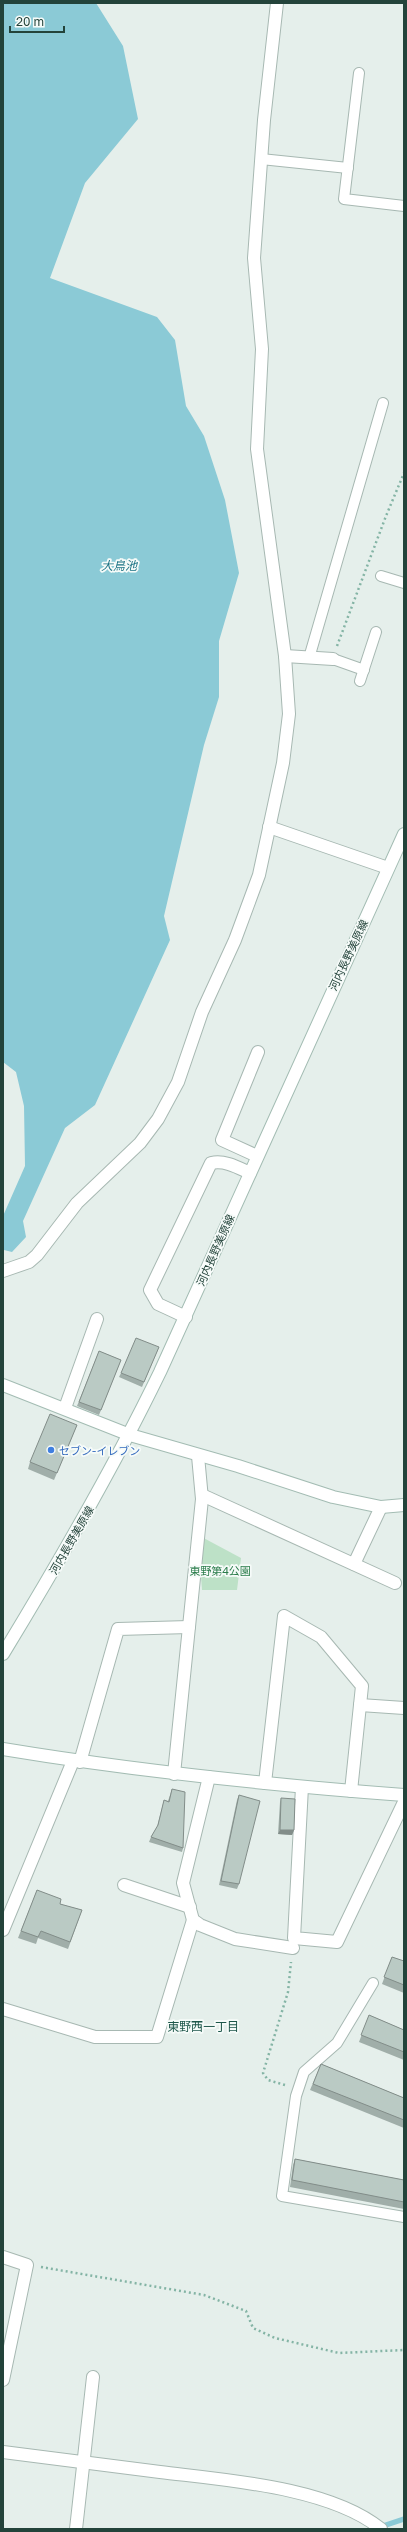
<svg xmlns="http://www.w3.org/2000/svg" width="407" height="2532" font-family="'Golos Text','Noto Sans JP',sans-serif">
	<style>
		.green { fill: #bde1c7 }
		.water { fill: #8bcad6 }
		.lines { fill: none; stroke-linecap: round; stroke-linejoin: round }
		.stream { stroke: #8bcad6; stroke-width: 5.5 }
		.lane-casing { stroke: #a7b8b2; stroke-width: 12 }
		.street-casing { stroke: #a7b8b2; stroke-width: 14 }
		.secondary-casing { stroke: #a3bcb3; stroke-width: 14 }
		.path { stroke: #84b4a5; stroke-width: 2.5; stroke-dasharray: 2 3; stroke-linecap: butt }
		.lane { stroke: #fff; stroke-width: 10 }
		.street { stroke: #fff; stroke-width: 12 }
		.secondary { stroke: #fff; stroke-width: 12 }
		.wall { fill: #a0aea9 }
		.shaded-wall { fill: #828d89 }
		.building { fill: #bacac4; stroke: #828d89 }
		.shop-dot { fill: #3f7fe0; stroke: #f6fbf9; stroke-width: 1.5 }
		.labels { text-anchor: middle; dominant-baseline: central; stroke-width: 3.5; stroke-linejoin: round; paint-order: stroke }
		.street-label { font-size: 11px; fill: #23433a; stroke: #f6fbf9 }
		.shop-label { font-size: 11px; fill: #366cbe; stroke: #f6fbf9; text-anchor: start }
		.park-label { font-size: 11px; fill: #2a7c4a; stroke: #f6fbf9 }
		.water-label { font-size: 12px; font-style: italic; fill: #187183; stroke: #f6fbf9 }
		.neighbourhood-label { font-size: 12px; fill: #1d5649; stroke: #f6fbf9 }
	</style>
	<rect width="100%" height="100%" fill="#e5efeb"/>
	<path class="green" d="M198,1535L241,1558L237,1590H202Z"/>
	<path class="water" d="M3,3H96L123,46L138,119L85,183L50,278L157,317L175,340L186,406L204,436L225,500L239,573L219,641V697L204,745L164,916L170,940L95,1105L65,1128L23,1221L26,1237L12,1252L4,1250L3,1216L25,1166L24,1106L16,1072L3,1062Z"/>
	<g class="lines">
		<path class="stream" d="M380,2527L404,2519"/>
		<defs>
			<g id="lane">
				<path d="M359,73L344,199L404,206"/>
				<path d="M261,159L348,168"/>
				<path d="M381,576L404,583"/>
				<path d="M309,658L383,403"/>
				<path d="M333,659L364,670"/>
				<path d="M360,681L376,632"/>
				<path d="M373,1983L337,2043L304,2072L296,2096L282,2196L404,2217"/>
			</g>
			<g id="street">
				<path d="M285,656L333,659"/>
				<path d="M269,827L388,868"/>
				<path d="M257,1156L222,1140L258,1052"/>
				<path d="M3,1271L29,1262L37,1255L77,1203L140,1143L158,1119L178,1082L202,1012L235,940L259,875L283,763L289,714L285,656L257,449L262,349L254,258L264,120L277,3"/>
				<path d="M186,1317L158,1304L150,1290L211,1163C225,1160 237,1167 250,1173"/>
				<path d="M65,1408L97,1319"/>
				<path d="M202,1495L395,1583"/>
				<path d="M354,1564L381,1507"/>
				<path d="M360,1705L404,1708"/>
				<path d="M80,1762L118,1629L189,1627"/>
				<path d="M174,1774L202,1499L198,1456"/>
				<path d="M209,1777L183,1883L193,1920L200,1925L235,1939L293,1948"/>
				<path d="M265,1783L284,1616L321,1637L362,1686L351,1791"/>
				<path d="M302,1787L294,1938L337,1942L404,1802"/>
				<path d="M124,1885L190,1907"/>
				<path d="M3,1930L73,1761"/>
				<path d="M3,2009L95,2037H157L193,1920"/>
				<path d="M3,2257L27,2265L3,2380"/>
				<path d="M3,2452C55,2459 108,2465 160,2472C225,2480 330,2487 381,2529"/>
				<path d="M76,2529L93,2377"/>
			</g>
			<g id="secondary">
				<path d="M3,1385L130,1435L238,1466L333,1497L381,1507L404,1505"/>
				<path d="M3,1654C59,1562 113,1469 160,1372L404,834"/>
				<path d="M3,1749C136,1771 270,1785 404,1795"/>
			</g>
		</defs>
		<use href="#lane" class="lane-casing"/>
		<use href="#street" class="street-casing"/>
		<use href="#secondary" class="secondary-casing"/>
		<g class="path">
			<path d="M337,646L386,516L404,473"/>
			<path d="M285,2085L268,2080L263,2073L288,1992L291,1962"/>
			<path d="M41,2267L204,2295L246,2311L253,2328L275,2338L339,2353L404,2350"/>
		</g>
		<use href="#lane" class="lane"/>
		<use href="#street" class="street"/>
		<use href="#secondary" class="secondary"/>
	</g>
	<g class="wall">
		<path d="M159,1347L142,1387L119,1377L121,1373Z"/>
		<path d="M99,1351L121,1360L99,1415L77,1406Z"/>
		<path d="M77,1425L54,1480L28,1469L30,1462Z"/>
		<path d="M172,1789L183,1848L182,1852L149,1842L151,1837L157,1827L164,1800L168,1801Z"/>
		<path d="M239,1795V1884L237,1889L219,1885L237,1800Z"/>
		<path d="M281,1798L294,1830L292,1835L278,1834L280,1802Z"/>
		<path d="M37,1890L60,1904L82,1910L68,1949L38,1938L36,1944L18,1938Z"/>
		<path d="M392,1957L404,1961V1993L382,1984Z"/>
		<path d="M369,2015L404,2030V2060L359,2042Z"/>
		<path d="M321,2064L404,2098V2128L310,2090Z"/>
		<path d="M295,2159L404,2180V2209L290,2187L293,2165Z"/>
	</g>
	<path class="shaded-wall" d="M280,1830H294L292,1835L278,1834Z"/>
	<g class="building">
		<path d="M136,1338L159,1347L144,1382L121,1373Z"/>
		<path d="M99,1351L121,1360L101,1410L79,1402Z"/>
		<path d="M50,1414L77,1425L57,1473L30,1462Z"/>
		<path d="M172,1789L185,1792L183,1848L151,1837L158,1825L164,1800L169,1802Z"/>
		<path d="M239,1795L260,1801L239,1884L221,1881Z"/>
		<path d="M281,1798L295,1799L294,1830H280Z"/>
		<path d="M37,1890L61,1899L60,1904L82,1910L70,1942L41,1931L38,1937L21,1931Z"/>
		<path d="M392,1957L404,1961V1985L384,1977Z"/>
		<path d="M369,2015L404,2030V2052L361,2035Z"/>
		<path d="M321,2064L404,2098V2120L313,2084Z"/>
		<path d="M295,2159L404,2180V2202L292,2180Z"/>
	</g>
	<circle class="shop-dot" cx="51" cy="1450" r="4"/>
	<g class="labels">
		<g class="street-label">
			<text transform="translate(348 955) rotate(-65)">河内長野美原線</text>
			<text transform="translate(215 1250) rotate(-66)">河内長野美原線</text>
			<text transform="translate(71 1540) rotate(-60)">河内長野美原線</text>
		</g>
		<g class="shop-label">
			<text x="59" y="1450">セブン-イレブン</text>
		</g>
		<g class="park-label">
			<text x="220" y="1570">東野第4公園</text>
		</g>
		<g class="water-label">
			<text x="119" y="565">大鳥池</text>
		</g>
		<g class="neighbourhood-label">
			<text x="203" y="2026">東野西一丁目</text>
		</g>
	</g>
	<rect width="407" height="2532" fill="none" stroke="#23433a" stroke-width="8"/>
	<path d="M10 26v6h54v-6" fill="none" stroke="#23433a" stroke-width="2"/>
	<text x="16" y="26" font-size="12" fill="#23433a" stroke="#f6fbf9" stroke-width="3" paint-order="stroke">20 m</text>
</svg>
